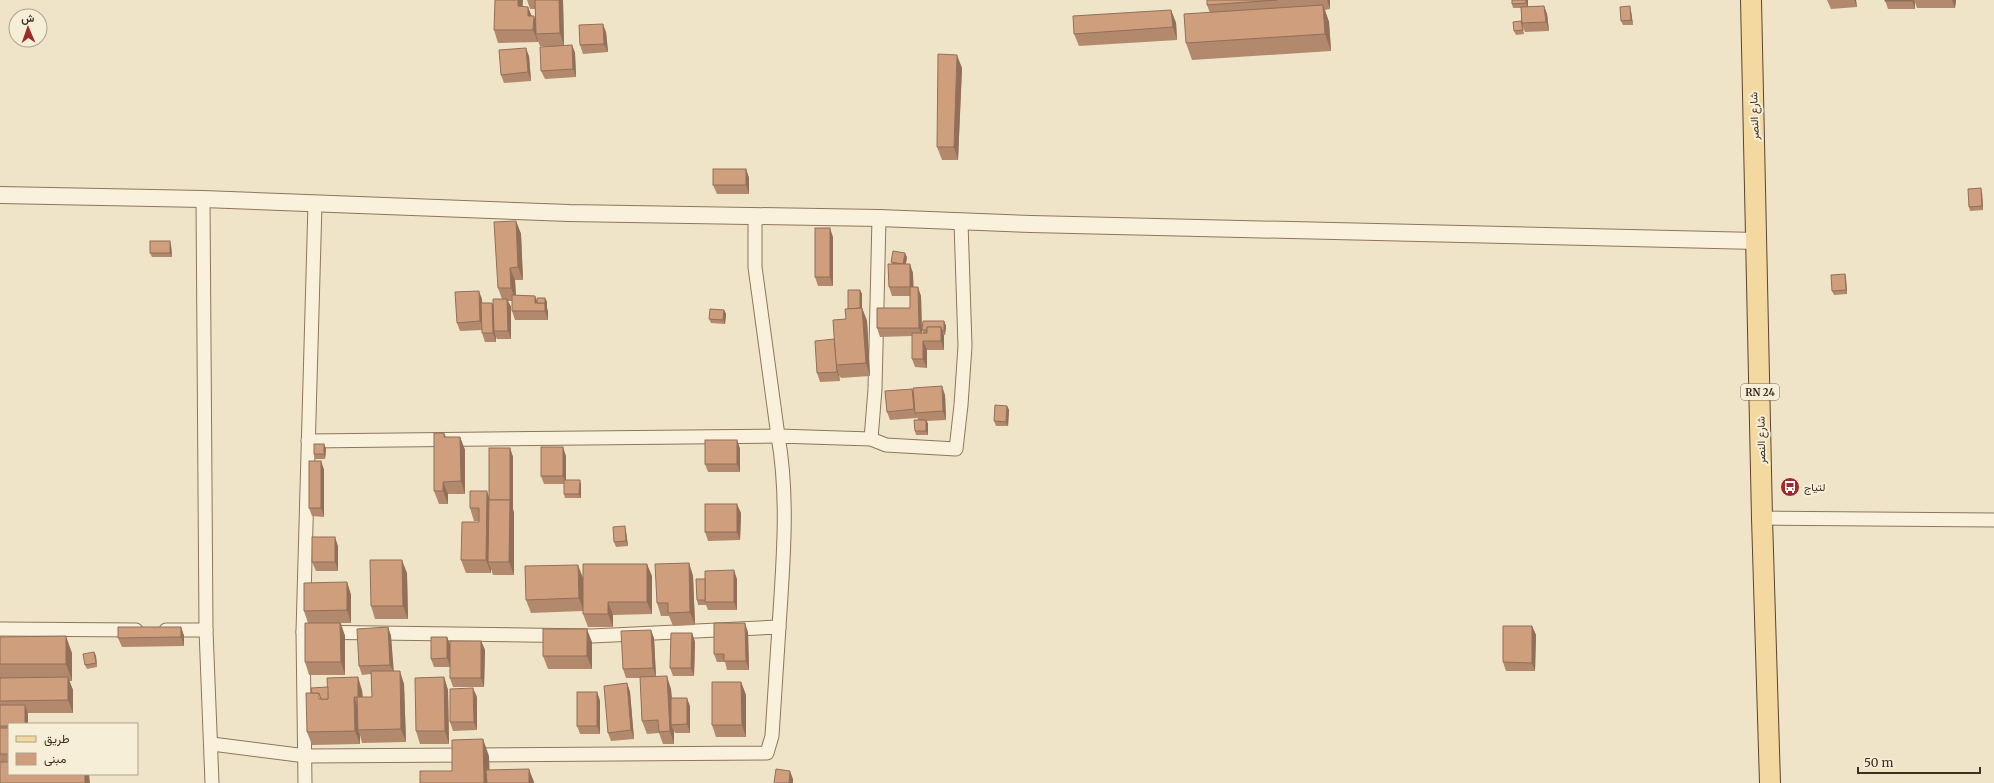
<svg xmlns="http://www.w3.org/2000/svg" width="1994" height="783" font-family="Merriweather,Vazirmatn,serif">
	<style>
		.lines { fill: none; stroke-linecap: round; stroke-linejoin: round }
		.minor-casing { stroke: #8d765c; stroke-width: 15 }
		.tertiary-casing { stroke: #8d765c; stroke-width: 18 }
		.primary-casing { stroke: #5b4430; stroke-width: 22 }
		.minor { stroke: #faf1dc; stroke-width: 13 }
		.tertiary { stroke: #faf1dc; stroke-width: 16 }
		.primary { stroke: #f3d9a0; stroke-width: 20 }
		.wall { fill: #b2896c }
		.shaded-wall { fill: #916f58 }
		.building { fill: #cf9f7d; stroke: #916f58 }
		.labels { text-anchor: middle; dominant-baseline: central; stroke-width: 4; stroke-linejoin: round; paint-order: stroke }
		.shield { fill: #f7eed8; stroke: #756857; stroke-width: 1 }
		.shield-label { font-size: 10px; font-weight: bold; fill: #3d2e20 }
		.street-label { font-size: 11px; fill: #3d2e20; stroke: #f7eed8 }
		.poi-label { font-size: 11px; fill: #3d2e20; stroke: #f7eed8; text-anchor: start }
	</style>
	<rect width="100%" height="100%" fill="#f0e4c8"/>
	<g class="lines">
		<defs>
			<g id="minor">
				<path d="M203,199L206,630L212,783"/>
				<path d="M871,439L875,389L879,218"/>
				<path d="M308,441L778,436L755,267V215"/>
				<path d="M1762,518L1994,520"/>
				<path d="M779,627C783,564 789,498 778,436L871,439L886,445L956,449L961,405L965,346L961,222"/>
				<path d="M0,629L136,630"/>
				<path d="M166,630H206"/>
				<path d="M212,744L306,756L767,753L772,736L779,627L592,636L303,632"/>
				<path d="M305,783L303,632L315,204"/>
			</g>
			<path id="tertiary" d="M0,195L203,199L569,213L879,218L1031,224L1757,241"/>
			<path id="primary" d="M1751,0L1762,518L1770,783"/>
		</defs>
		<use href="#minor" class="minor-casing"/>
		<use href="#tertiary" class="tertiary-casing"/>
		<use href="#primary" class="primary-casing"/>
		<use href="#minor" class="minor"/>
		<use href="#tertiary" class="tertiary"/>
		<use href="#primary" class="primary"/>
	</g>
	<g class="wall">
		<path d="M527,0H563L564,45H572L575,53L576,77L545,79L541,71L550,46H540L538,41V42L498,43L494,30L523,6L535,20V9H530Z"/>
		<path d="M1207,0H1330V9L1325,10L1329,22L1331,51L1192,60L1186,43L1210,13L1207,5Z"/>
		<path d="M1512,0H1528V7L1544,6L1547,14L1549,31L1525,32L1523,27L1524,34L1516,35L1514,31L1521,21V8H1513L1512,4Z"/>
		<path d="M1827,0H1856L1857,7L1831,9Z"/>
		<path d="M1885,0H1956L1955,8H1917L1915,2V9H1888Z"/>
		<path d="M1171,10L1176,23L1177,40L1079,46L1074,34Z"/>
		<path d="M1631,11L1633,25H1623L1621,21Z"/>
		<path d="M606,32L608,52L583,54L580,45Z"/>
		<path d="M529,56L531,81L504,83L501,75Z"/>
		<path d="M962,68L958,160H942L937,147Z"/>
		<path d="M746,169L749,178V194H717L713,185Z"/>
		<path d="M1982,192L1983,210L1970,211L1969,207Z"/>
		<path d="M516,221L521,234L523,280H515L516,295L535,296L537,302L545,298L547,302V308L548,312V320H515L512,311V301H508L511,307V339H497L496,337V342H485L482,333V330L460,331L457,323L482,299V303L493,305L502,299L498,288Z"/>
		<path d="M833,237V286H818L815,277Z"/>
		<path d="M171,245L172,257H152L150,253Z"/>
		<path d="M907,257L906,264L913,273V287L921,296L922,333H923L922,330L944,321L946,326L945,335H944V350H927V368L915,367L912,359V336L880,337L877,328L910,308V296H892L889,287L892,264L891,262Z"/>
		<path d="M1845,274L1846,278L1847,294L1834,295L1832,291Z"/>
		<path d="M860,290L862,294V308L867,321L870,376L841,378L839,375L840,381L820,382L817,373L834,339L846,319L848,309Z"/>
		<path d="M724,310L726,314L725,324L711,323L709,319Z"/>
		<path d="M912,389L914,394L945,395L946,420L927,421L928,424V435H916L915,431L918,420L917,417V418L890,420L887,412Z"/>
		<path d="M1007,406L1009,410L1008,426H996L994,421Z"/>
		<path d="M444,433L446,437H460L465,450V494H448V504H439L434,491Z"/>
		<path d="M737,440L740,449V472H708L705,464Z"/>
		<path d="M324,444L326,449L325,459H315L314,454Z"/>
		<path d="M510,448L513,457V509L514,513V575H493L491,569V573H466L461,560L479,522V521H474L470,508L489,498Z"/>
		<path d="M566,456V480L581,484V498H565L564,494V484H544L541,476Z"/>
		<path d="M321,461L324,470V517L312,516L309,508Z"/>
		<path d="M741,513L740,540L708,541L705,532Z"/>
		<path d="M626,531L628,546L616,547L614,542Z"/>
		<path d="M338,546V571H316L312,562Z"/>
		<path d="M689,563L693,576L695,625L673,626L669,616H661L657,603Z"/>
		<path d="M407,573L408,619H375L371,606Z"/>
		<path d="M652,576V614L613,615V627H588L583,614V611L531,613L526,600L583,578Z"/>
		<path d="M705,579V581L737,579V610H708L706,605H698L697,600Z"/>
		<path d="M347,582L351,595V623H341L345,636V675H309L305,662L308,623L304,611Z"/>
		<path d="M1532,626L1536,635L1535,671H1506L1503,662Z"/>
		<path d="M181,627L184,636V646L122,647L118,638Z"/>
		<path d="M388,627L391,636L393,671L404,684L406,742L362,743L360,735V744L312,745L307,732L362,690L363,697H372L371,674L362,675L359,666Z"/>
		<path d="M748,632L749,670H727L725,662H717L714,654Z"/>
		<path d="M692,633L695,642L694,676H673L670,668Z"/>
		<path d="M0,637L72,653V681H69L73,690V713H28V724H9V774L90,775L0,783Z"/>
		<path d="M447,637L450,644L481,641L485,650L484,687H453L450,678V667H434L431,659Z"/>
		<path d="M654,638L656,677L671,689L672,698L690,706V733H675L674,731V744H663L659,733L647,734L642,721L640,678H626L623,669Z"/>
		<path d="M592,642V669H548L543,656Z"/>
		<path d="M94,652L96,656L97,667L87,669L85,665Z"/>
		<path d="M444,677L448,690L449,744H420L416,731Z"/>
		<path d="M741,682L746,695V737H716L712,725Z"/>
		<path d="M627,683L630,692L634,739L611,741L608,733Z"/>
		<path d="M597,692L600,701V734H580L577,726Z"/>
		<path d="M477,697V730L453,731L450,722Z"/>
	</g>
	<g class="shaded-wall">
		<path d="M518,0H523L522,19L518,6Z"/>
		<path d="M559,0H563L564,46L560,33Z"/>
		<path d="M1327,0H1330V9Z"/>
		<path d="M1526,0H1528V7L1526,3Z"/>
		<path d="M1854,0H1856L1857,7Z"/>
		<path d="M1912,0H1914L1915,2V9Z"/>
		<path d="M1952,0H1956L1955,8Z"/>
		<path d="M1323,5L1329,22L1331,51L1325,34Z"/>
		<path d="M1544,6L1547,14L1549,31L1546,22Z"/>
		<path d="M1630,6L1631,11L1633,25L1631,20Z"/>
		<path d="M528,7L533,19L528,16Z"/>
		<path d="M1171,10L1176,23L1177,40L1173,27Z"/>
		<path d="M534,16L539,29L536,34L538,41V42L533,30Z"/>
		<path d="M603,24L606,32L608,52L604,44Z"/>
		<path d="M572,45L575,53L576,77L573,69Z"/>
		<path d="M526,48L529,56L531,81L528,72Z"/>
		<path d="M957,55L962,68L958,160L954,147Z"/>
		<path d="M746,169L749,178V194L746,185Z"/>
		<path d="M1981,188L1982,192L1983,210L1982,206Z"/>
		<path d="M516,221L521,234L523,280L518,267Z"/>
		<path d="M830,228L833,237V286L830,277Z"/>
		<path d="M170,241L171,245L172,257L170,253Z"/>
		<path d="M905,253L907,257L905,268L903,264Z"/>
		<path d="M910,264L913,273L914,296L910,287Z"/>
		<path d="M510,268L515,280L516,301L511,288Z"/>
		<path d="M1845,274L1846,278L1847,294L1846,290Z"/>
		<path d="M918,287L921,296L922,336L919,328Z"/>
		<path d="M860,290L862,294V318L860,313Z"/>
		<path d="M479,291L482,299L484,330L480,321Z"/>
		<path d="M535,296L538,304V312L535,303Z"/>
		<path d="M545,298L547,302V308L548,312V320L545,311Z"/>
		<path d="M507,299L511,307V339L508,331Z"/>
		<path d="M492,303L496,311L494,331L496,337V342L493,333Z"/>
		<path d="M862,308L867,321L870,376L866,363Z"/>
		<path d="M724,310L726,314L725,324L723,320Z"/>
		<path d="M944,321L946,326L945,335L944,331Z"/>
		<path d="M941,327L944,336V350L941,341Z"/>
		<path d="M923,341L927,350V368L923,359Z"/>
		<path d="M836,366L839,375L840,381L837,372Z"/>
		<path d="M942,386L945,395L946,420L943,411Z"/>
		<path d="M912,389L915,398V413L917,418L914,409Z"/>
		<path d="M1007,406L1009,410L1008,426L1006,422Z"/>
		<path d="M926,420L928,424V435L926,431Z"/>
		<path d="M460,437L465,450V494L461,481Z"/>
		<path d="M737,440L740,449V472L737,464Z"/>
		<path d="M324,444L326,449L325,459L324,454Z"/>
		<path d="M563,447L566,456V484L563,476Z"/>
		<path d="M510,448L513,457V509L514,513V575L509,562Z"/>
		<path d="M321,461L324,470V517L321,508Z"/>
		<path d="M580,480L581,484V498L579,494Z"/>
		<path d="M443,482L448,494V504L443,491Z"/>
		<path d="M487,491L491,503L488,562L491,569V573L486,560Z"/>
		<path d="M737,504L741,513L740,540L737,532Z"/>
		<path d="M625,526L626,531L628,546L626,541Z"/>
		<path d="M335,537L338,546V571L335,562Z"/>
		<path d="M402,560L407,573L408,619L403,606Z"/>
		<path d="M689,563L693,576L695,625L690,612Z"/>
		<path d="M647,564L652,576V614L647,602Z"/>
		<path d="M578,565L583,578L584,611L579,598Z"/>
		<path d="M734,570L737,579V610L734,602Z"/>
		<path d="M347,582L351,595V623L347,610Z"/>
		<path d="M608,602L613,615V627L608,614Z"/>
		<path d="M340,623L345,636V675L341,662Z"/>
		<path d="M745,623L748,632L749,670L746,661Z"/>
		<path d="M1532,626L1536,635L1535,671L1532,663Z"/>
		<path d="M181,627L184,636V646L181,637Z"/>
		<path d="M388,627L391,636L394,673L390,665Z"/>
		<path d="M587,629L592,642V669L587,656Z"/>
		<path d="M651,630L654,638L656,677L653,668Z"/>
		<path d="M692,633L695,642L694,676L691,668Z"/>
		<path d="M66,636L72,653V681L66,664Z"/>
		<path d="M447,637L450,645V667L447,658Z"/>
		<path d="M481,641L485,650L484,687L481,678Z"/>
		<path d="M94,652L96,656L97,667L96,663Z"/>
		<path d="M400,671L404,684L406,742L401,729Z"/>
		<path d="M667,676L671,689L673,725H671L674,731V744L670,731Z"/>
		<path d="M68,677L73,690V713L68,700Z"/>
		<path d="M358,677L362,690L363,710L358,697Z"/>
		<path d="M444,677L448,690L449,744L445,731Z"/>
		<path d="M741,682L746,695V737L742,725Z"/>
		<path d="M627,683L630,692L634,739L631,730Z"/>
		<path d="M473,688L477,697V730L474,722Z"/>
		<path d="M597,692L600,701V734L597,726Z"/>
		<path d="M354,697L359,710L358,730L360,735V744L355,731Z"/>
		<path d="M687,698L690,706V733L687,724Z"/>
		<path d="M25,705L28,714V724H25Z"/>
		<path d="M483,739L489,756L490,783H484Z"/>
		<path d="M529,769L534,782V783H529Z"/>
		<path d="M790,771L793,779V783H789Z"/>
		<path d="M85,774H89L90,783H85Z"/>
	</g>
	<g class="building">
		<path d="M495,0H518V6L528,7V16H534L533,30H494Z"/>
		<path d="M535,0H559L560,33L536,34Z"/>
		<path d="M1207,0H1277L1207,5Z"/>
		<path d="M1512,0H1526V3L1512,4Z"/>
		<rect x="1885" y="0" width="27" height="1"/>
		<path d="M1323,5L1325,34L1186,43L1184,14Z"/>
		<path d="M1544,6L1546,22L1522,23L1521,7Z"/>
		<path d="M1630,6L1631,20L1621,21L1620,7Z"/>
		<path d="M1171,10L1173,27L1074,34L1073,16Z"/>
		<path d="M1521,21L1523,30L1514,31L1513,22Z"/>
		<path d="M603,24L604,44L580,45L579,25Z"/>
		<path d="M572,45L573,69L541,71L540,47Z"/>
		<path d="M526,48L528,72L501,75L499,50Z"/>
		<path d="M938,54L957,55L954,147H937Z"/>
		<rect x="713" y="169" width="33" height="16"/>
		<path d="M1981,188L1982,206L1969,207L1968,189Z"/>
		<path d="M516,221L518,267L510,268L511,288H498L494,222Z"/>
		<rect x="815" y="228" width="15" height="49"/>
		<rect x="150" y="241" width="20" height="12"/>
		<path d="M893,251L905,253L903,264L891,262Z"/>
		<path d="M888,264H910V287H889Z"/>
		<path d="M1845,274L1846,290L1832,291L1831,275Z"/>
		<path d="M910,287H918L919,328H877V308H910Z"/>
		<path d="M848,290H860V308L848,309Z"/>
		<path d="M479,291L480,321L457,323L455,292Z"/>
		<path d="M512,295L535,296V303H545V311H512Z"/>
		<path d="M537,298H545V305V303H537Z"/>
		<path d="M493,299H507L508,331H494Z"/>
		<path d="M481,303H492L493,333H482Z"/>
		<path d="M862,308L866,363L836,365L833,320L846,319L845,309Z"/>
		<path d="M710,309L724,310L723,320L709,319Z"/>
		<path d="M923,321H944V331H942L941,327H927V330H922Z"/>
		<path d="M927,327H941V341H923V359H912V333H927Z"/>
		<path d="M834,339L837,372L817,373L815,341Z"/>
		<path d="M942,386L943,411L915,413L913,388Z"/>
		<path d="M912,389L914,409L887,412L885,391Z"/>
		<path d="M995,405L1007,406L1006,422L994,421Z"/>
		<path d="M914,420H926V431H915Z"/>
		<path d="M434,433H444V437H460L461,481L443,482V491H434Z"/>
		<rect x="705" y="440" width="32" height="24"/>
		<rect x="314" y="444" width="10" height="10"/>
		<rect x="541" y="447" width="22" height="29"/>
		<rect x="489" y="448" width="21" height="52"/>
		<rect x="309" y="461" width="12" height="47"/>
		<path d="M564,480H580L579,494H564Z"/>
		<path d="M470,491H487L486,560H461L462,522H479V508H470Z"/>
		<path d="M489,500H510L509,562H488Z"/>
		<rect x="705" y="504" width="32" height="28"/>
		<path d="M625,526L626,541L614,542L613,527Z"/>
		<rect x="312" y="537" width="23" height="25"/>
		<path d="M370,560H402L403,606H371Z"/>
		<path d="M689,563L690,612L668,613V603H657L655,564Z"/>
		<path d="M583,564H647V602H608V614H583Z"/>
		<path d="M578,565L579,598L526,600L525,566Z"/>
		<path d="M734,570V602H705V571Z"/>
		<path d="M696,579H705V600H697Z"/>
		<path d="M347,582V610L304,611V583Z"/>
		<path d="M305,623H340L341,662H305Z"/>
		<path d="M714,623H745L746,661H724V654H714Z"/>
		<path d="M1503,626H1532V663L1503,662Z"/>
		<path d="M118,627H181V637L118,638Z"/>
		<path d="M388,627L390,665L359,666L357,629Z"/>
		<rect x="543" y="629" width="44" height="27"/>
		<path d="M651,630L653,668L623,669L621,631Z"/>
		<path d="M671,633H692L691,668H670Z"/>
		<path d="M66,636V664H0V637Z"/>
		<path d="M431,637H447V658L431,659Z"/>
		<rect x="450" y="641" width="31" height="37"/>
		<path d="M94,652L96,663L85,665L83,654Z"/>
		<path d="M371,671H400L401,729L358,730L357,697H372Z"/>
		<path d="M667,676L670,731L659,732L658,720L642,721L640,677Z"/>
		<path d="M68,677V700L0,701V678Z"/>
		<path d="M358,677V697H354L355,731L307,732L306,693H319V699H328L327,678Z"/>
		<path d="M444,677L445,731H416L415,678Z"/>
		<path d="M712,682H741L742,725H712Z"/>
		<path d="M627,683L631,730L608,733L604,686Z"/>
		<path d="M328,687V699H321L319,693H312L311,688Z"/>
		<path d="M473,688L474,722H450V689Z"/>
		<rect x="577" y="692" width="20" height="34"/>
		<path d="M671,698H687V724L671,725Z"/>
		<path d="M0,705H25V724H9V726H0Z"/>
		<rect x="0" y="728" width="9" height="26"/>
		<path d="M483,739L484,783H420V771H452V740Z"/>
		<path d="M0,762H9V774H85V783H0Z"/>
		<path d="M529,769V783H487L486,770Z"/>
		<path d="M776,769L790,771L789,783H774Z"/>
	</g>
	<defs>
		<symbol id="bus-disc" viewBox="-11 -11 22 22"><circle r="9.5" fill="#9e2a2b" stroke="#f7eed8"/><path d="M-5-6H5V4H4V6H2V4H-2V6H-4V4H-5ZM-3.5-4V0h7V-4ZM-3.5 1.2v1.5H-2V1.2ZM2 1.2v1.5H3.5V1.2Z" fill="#fff"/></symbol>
	</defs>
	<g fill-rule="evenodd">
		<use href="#bus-disc" x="1779" y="476" width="22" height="22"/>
	</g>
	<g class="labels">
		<rect class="shield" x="1741" y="384" width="38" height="16" rx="3"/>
		<g class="shield-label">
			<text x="1760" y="392">RN 24</text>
		</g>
		<g class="street-label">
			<text transform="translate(1754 116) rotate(-92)">شارع النصر</text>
			<text transform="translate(1761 440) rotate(-91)">شارع النصر</text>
		</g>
		<g class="poi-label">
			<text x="1804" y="487">لتياج</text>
		</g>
	</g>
	<rect x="8" y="723" width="130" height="52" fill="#f7eed8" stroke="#ada18e"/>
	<rect x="16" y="736" width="20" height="6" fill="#f3d9a0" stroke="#ada18e"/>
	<text x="44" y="743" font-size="12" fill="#3d2e20">طريق</text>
	<rect x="16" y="753" width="20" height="12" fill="#cf9f7d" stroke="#ada18e"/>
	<text x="44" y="763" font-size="12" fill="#3d2e20">مبنى</text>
	<g transform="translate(28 28) rotate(358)"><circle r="19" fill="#f7eed8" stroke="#ada18e"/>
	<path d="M0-3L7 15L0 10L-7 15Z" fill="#9e2a2b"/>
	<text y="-6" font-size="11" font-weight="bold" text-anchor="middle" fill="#3d2e20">ش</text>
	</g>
	<path d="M1858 767v6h122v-6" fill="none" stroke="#3d2e20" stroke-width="2"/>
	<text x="1864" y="767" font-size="12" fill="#3d2e20" stroke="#f7eed8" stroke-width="3" paint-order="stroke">50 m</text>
</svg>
